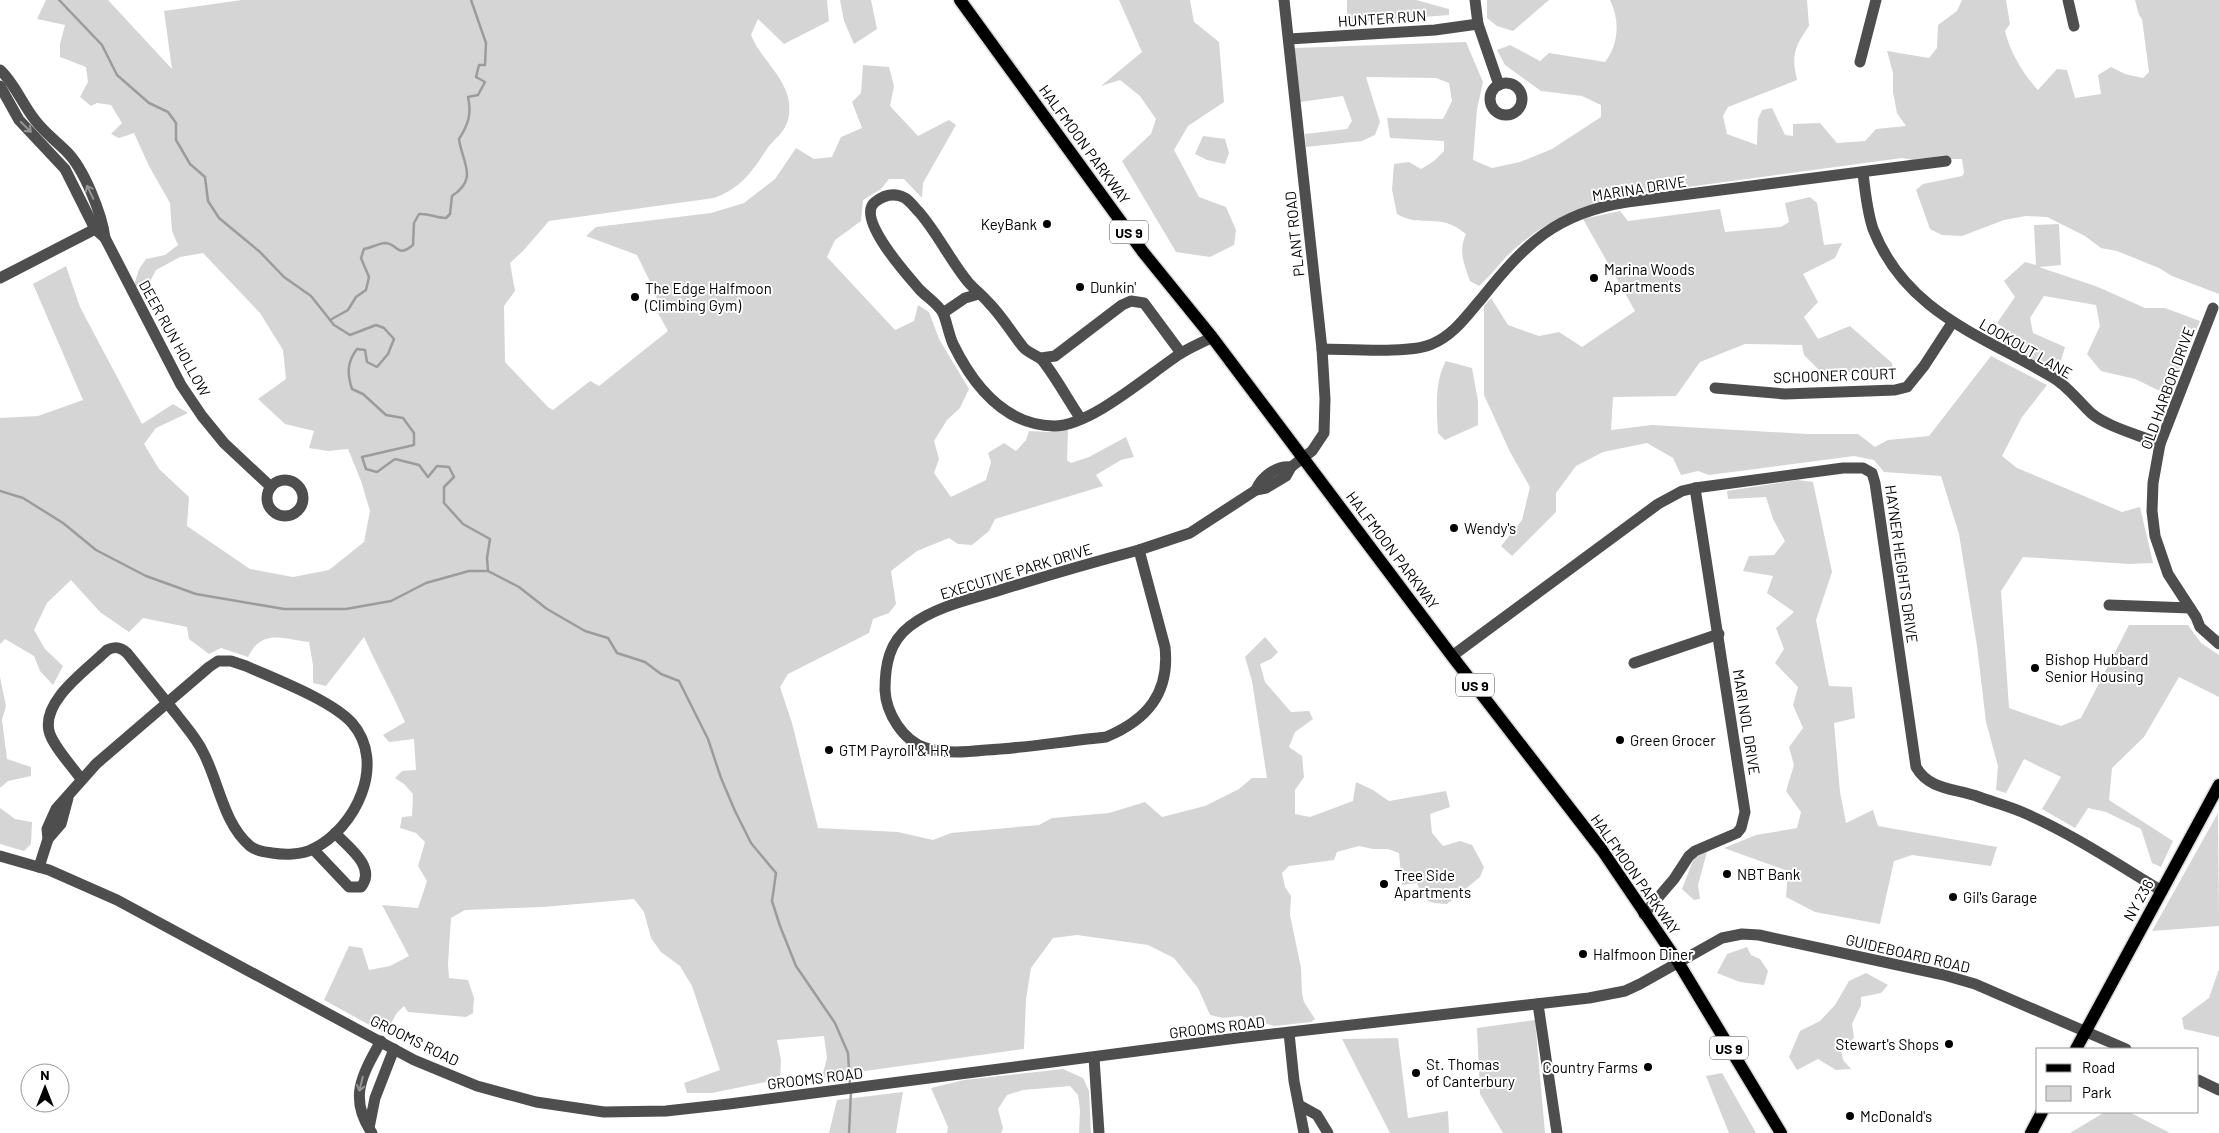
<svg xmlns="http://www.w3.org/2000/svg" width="2219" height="1133" font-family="Barlow,sans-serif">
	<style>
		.green { fill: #d5d5d5 }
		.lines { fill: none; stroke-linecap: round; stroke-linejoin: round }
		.stream { stroke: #9c9c9c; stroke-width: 2.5 }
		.major-casing { stroke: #dbdbdb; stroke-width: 15 }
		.minor { stroke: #4e4e4e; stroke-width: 11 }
		.major { stroke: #000; stroke-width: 12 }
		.oneway { stroke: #959595 }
		.poi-dot { fill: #000; stroke: #fff; stroke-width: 2 }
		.labels { text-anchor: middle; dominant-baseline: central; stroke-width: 4; stroke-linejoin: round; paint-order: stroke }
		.shield { fill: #fff; stroke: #4c4c4c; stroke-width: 1 }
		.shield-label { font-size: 14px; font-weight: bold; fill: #000 }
		.street-label { font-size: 15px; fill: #000; stroke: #fff }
		.poi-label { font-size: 15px; fill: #000; stroke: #fff; text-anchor: start }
	</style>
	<rect width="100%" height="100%" fill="#fff"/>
	<g class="green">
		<path d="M46,0H108L172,69L164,11L242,0H827L829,21L784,44L758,19L751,35C760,57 777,69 786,91C790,100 791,116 786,125C783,133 774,140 769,146C752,171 743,187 714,198L549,221L523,251L510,263L515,291L504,306L505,362L548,407L553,410L590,381L599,386L668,331L658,313L656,294L637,255L586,236L596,227L711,213L744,203L775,179L796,148L814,159L832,157L841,137L862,128L852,102L861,93L863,65L889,67L894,86L890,106L918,136L949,120L956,125L923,183L922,198L904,179H889L881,189L863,200L861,221L835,240L827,257L895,330L914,321L918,305L929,312L939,339L969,389L960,408L947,420L934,441L939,459L934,473L951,497L986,480L991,462L988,453L1004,443L1016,451L1026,440L1029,431L1048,432L1068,429L1067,460L1071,463L1089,457L1126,437L1134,457L1121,460L1096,475L1103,486L995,519L989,531L972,545L958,544L949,538L917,551L891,571L896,604L889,613L873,619L869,633L788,674L780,687L792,723L818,828L898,832L933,840L951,833L1039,825L1052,818L1109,813L1145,802L1162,817L1205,806L1239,789L1252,778H1267L1252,681L1245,657L1265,637L1278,652L1271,659L1260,664L1265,682L1291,712L1309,711L1313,719L1295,732L1289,747L1302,756L1304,777L1295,790V814L1310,817L1353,801L1356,782L1373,790L1389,801L1446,791L1450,807L1430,814L1432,833L1443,846L1460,841L1472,845L1484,867L1480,877L1447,904C1427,903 1424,902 1417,883L1402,885L1399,853L1388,849H1373L1359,846L1337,852L1334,860L1289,866L1282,873L1285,887L1291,896L1290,915L1301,968L1302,993L1304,1002L1315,1019L1311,1022L1274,1026L1241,1016L1223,1018L1210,1015L1198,988L1174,958L1148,945L1077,935L1053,938L1031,968L1026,999L1024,1049L822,1077L827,1058L824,1036L777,1040L781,1060L780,1079L712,1093H687L684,1083L720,1070L692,986L680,966L661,952L651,938L644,912L634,899L543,907L465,910L451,918L448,964L449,978L468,980L474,998L473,1013L466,1017L408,1012L404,1006L396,1014L386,1034L324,1000L349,946L362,948L369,970L390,966L409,956L382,905L418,908L427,881L418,866L425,842L416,833L400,828L402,817L412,816L413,794L404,784L395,778L402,771L416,770L414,739L389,742L383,735L405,722C392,693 377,666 364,637L326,686L313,683V665L309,642C283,639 262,628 248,657L221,648L209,654L189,639L187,627L143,618L129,632L100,612L71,580L47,603L34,630L45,649L63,666L53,685L40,671L34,656L5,639L0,644V418L38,416L83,400L33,284L66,266L80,307L142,424L173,404L188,413L156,428L144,444L159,469L189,497L187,526L250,569L293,577L329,570L364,542L370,511L361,481L348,449L328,451L309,448L314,431L285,424L258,399L286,379L283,350L260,313L203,253L180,257L156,270L146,289L134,285L139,269L146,259L165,255L178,245L172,231L170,203L149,166L134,133L119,138L111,134L122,123L111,105L97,103L91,106L80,97L88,82L86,67L60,57V44L65,25L37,19Z"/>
		<path d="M840,0H871L877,29L854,44L844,21Z"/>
		<path d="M1119,0H1190L1194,22L1219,42L1224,102L1188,126L1174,150L1199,197L1226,207L1236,230L1234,245L1210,257L1176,252L1122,161L1151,134L1156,119L1140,96L1120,80L1101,86L1142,52Z"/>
		<path d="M1347,0H1416L1449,9V15L1347,23Z"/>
		<path d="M1487,0H1549L1513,31L1497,26L1487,18Z"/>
		<path d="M1610,0H1807L1809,26C1795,46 1791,55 1797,80L1728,107L1723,116L1727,134L1757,145L1758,119L1762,110L1772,108L1785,135L1793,136V124L1820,123L1837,143L1865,141L1876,129L1906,126L1897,113L1893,92V73L1887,51L1929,58L1937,48L1938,25L1957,11L1962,0H2006L2010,24L2005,31C2010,52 2023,74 2038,90L2057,69L2067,70L2075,98L2101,94L2098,75L2111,67L2125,74L2143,78L2149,72L2142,19L2139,15L2135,0H2219V294L2172,276L2159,268L2117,251L2101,248L2085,236L2047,217L2026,216L2004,220L1962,236L1942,235L1930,229L1916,190L1923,184L1962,176L1964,173L1962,159H1951L1945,155L1913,160L1902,158L1621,196C1578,205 1538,225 1506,257C1497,267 1489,277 1479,286L1470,281C1464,263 1458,252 1466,234C1439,211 1422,229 1397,214L1392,190L1394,164L1409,162L1421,169L1434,161L1444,151V141L1390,138L1387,118L1443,119L1452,101L1449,83L1436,78L1366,77L1380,122L1375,135L1362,141L1306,147L1305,134L1347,129L1352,121L1343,96L1300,102L1294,48L1466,42L1483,82L1477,109L1473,160L1492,168L1520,162L1552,149L1601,117V105L1582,96L1541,91L1505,65L1497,50L1510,45L1540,61L1549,53L1605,62C1619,44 1620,20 1610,0Z"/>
		<path d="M1203,136L1225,139L1229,153L1225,164L1207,160L1195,154Z"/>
		<path d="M1810,197L1817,203L1824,245L1842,243L1835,258L1803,274L1818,302L1804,317L1818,339L1850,326L1892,363L1893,371L1821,372L1804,355L1802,345L1745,344L1700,362L1676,396L1613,397L1611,430L1652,425L1807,434H1858L1875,447L1888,440L1929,436L1991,356L2047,385L2022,417L2002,456L2017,468L2122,512L2140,507L2153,563L2129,564L2023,557L2001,591L2009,708L2061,726L2081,718L2129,625H2188L2201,643L2219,655V697L2179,677L2144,737L2112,768L2109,800L2173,841L2161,867L2152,863L2141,829L2106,812L2088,808L2075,828L2042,809L2061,777L2024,759L2006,793L1996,790L1998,766L1986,722L1977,646L1959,534L1941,476L1884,472L1874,460L1854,456L1709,475L1698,471L1681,475L1673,458L1647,443L1603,452L1576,466L1556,493V512L1512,556L1501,546L1522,520L1530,487L1510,452L1484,395V306L1491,298L1508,325L1539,336L1559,332L1582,347L1635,311L1583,219L1620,211L1628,221L1720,209L1725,232L1781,227L1789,222L1785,203Z"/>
		<path d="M2059,224L2061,265L2039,267L2098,287L2145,308H2165L2200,321L2168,395L2135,379L2101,371L2087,354L2100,326L2096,305L2044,296L2030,318L2033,333L2065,347L2057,374L2004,344L2010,333L1997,323L2015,297L2004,281L2025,262L2036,265L2034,225Z"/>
		<path d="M1446,361L1472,368L1478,401V425L1445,440L1438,433C1437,410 1434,382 1446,361Z"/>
		<path d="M1798,480L1813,482L1832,572L1816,620L1829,686L1852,687L1855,718L1834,723L1840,792L1846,823L1873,810L1878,826L1997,847L1991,866L1912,855L1894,861L1880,924L1815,912L1786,897L1788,871L1724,848L1756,835L1797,828L1801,812L1786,791L1794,765L1789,747L1803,728L1793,705L1798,687L1775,663L1784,649L1776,628L1794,612L1767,593L1773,576L1743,571L1749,556L1774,555L1785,541L1773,519L1766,497L1728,499L1727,491Z"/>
		<path d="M0,677L6,706L2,720L7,759L31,767V776L8,781L0,788Z"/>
		<path d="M0,808L15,819L32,822L31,844L24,851L0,844Z"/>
		<path d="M2218,813L2219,926L2152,931Z"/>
		<path d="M1707,852L1698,885L1700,899L1694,900L1682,889L1694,858Z"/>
		<path d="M1747,947L1751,955L1760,959L1768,971L1764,985L1740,982L1717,973L1727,954Z"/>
		<path d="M2219,969V1037L2184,1029L2182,1018L2209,998Z"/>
		<path d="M1866,973L1888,985L1881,993L1861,997V1005L1852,1024L1854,1037L1849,1044L1841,1049L1843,1060L1851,1069L1836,1070L1818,1059L1797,1070L1789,1057L1800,1031L1820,1021L1835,1005L1849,981Z"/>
		<path d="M1535,1020L1545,1133H1503L1480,1094L1477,1028Z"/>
		<path d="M1398,1038L1408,1118L1448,1111L1449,1133H1390L1342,1039Z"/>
		<path d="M1063,1069L1083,1078L1089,1091L1091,1133H1079L1080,1110L1078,1095L1070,1086L1023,1090L1007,1095L998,1109L1003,1128L1001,1133H947L948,1127L931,1088L964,1080Z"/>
		<path d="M1722,1073L1756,1133H1729L1706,1076Z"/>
		<path d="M903,1092L896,1133H829L837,1100Z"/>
		<path d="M2105,1112H2129L2170,1133H2070Z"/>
	</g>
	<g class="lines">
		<g class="stream">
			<path d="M59,0L102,45L117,75L149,103L168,112L176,123V140L190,164L205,177L208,201L219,218L260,252L284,277L311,296L334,325L350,335L376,325L384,328L394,339L388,354L377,367L367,362L365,350L357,349C347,362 347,374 352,389L363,394L386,415L403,418L414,433V445L362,457L366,469L377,472L395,459L419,465L428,477L437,466L449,467L454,477L444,487V503L463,524L490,539L487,558L488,571L519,587L547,609L585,631L608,638L617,653L645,662L661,674L679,681L708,739L721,778L735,811L751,843L776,873L772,901L780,926L796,966L835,1023L848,1053L850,1086"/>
			<path d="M330,320L348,310L356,297L366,290L369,277L361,258L364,249C370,248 378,244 384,243C399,243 396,259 413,245L414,223L419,214C429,213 435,218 446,218L450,214L452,196C479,178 462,163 459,139C468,125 472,114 468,97L478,95L485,82L476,77L479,65H485L486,43L471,0"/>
			<path d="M0,491L23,498L63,523L96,550L146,576L196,594L284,609H346L391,601L426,583L469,571H488"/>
			<path d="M849,1133L851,1091"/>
		</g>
		<defs>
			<g id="major">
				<path d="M960,0L1143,252L1212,337L1452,656L1602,850L1678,962L1781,1133"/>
				<path d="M2076,1049L2219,785"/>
				<path d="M2031,1133L2042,1112"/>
			</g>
		</defs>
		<use href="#major" class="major-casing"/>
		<g class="minor">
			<path d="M1475,0L1478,24L1499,85"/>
			<path d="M2068,0L2074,26"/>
			<path d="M1289,39L1435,30L1478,24"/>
			<path d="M1860,62L1876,0"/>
			<path d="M0,70C13,81 23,105 35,120C44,132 56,141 67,152C84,169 102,214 105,238"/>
			<circle cx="1506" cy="99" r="16"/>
			<path d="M0,86L19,120L65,169L95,229L105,238L181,385L202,416L224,443L271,487"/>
			<path d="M1863,173C1865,191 1867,211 1873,229C1906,313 1982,335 2052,377C2068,386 2078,401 2091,413C2107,427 2140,435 2160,444"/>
			<path d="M0,278L101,226"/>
			<path d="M2213,308L2160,444L2153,483L2152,511L2155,536L2168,574L2196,617L2200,627L2219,644"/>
			<path d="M943,313L965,298L979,294"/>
			<path d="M1322,349C1348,349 1411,354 1432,344C1454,335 1467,315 1482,298C1525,244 1556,213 1627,202L1946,161"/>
			<path d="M1041,358L1055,356L1122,305L1131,301L1144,303L1181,353"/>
			<path d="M1715,388L1785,394L1895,390L1907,387L1924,366L1952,323"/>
			<path d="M1081,419C1068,400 1057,379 1043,361C1038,355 1029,354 1023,347C1011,332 1002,316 988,302C982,295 974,289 968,282C950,260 938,234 919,212C915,208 910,201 905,198C894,192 884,195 875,202C855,218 908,276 920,290C927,297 938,304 943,313C946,319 949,335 953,344C973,385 1004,425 1054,426C1091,426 1149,374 1180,354C1190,347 1202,343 1212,337"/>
			<circle cx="285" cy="498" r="18"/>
			<path d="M1256,490C1261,477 1277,465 1291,467"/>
			<path d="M1139,550L1165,647C1170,693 1147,720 1106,737C1066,741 1026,748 986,750C966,752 946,754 926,748C903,741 886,713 885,690C885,665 889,642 910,626C933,608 966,600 994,592C1042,577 1090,563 1139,550Z"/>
			<path d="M1139,550L1190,533L1256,490L1266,488L1286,476L1291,467L1312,451L1324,433L1325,399L1322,349L1284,0"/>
			<path d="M2109,605L2190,608"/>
			<path d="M1452,656L1658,504L1682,491L1695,488L1843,468H1863L1872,473L1875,483L1916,767C1930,791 1955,788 1979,797C1993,802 2008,806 2022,812C2071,833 2117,864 2162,891"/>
			<path d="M1634,663L1719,634"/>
			<path d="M48,839L47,829L56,809L96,764L209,667L218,661H231L246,666C275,679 331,700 352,723C387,763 356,828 313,849C301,855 284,855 272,853C265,852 256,851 250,846C223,823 219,782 203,752C197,739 186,727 177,715C160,694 144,674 127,653C121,647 115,646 107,650C87,670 42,700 49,731C52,745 72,766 81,779"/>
			<path d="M313,849L349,887H361C377,867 348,847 335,833"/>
			<path d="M0,856L49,870L117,900L414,1060L477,1086L536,1102L604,1112L666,1111L729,1104L1237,1038L1589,998L1625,991L1640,984L1722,938L1742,934L1759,935L1944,975L1975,984L2126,1049"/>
			<path d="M39,867L48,839L61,824L68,798"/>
			<path d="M1644,914L1674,879L1689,856L1695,851L1737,833L1741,828L1745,812L1695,488"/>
			<path d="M1538,1004L1557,1133"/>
			<path d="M1289,1033L1294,1081L1304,1133"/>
			<path d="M1094,1058L1099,1133"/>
			<path d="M2198,1080L2219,1090"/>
			<path d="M1299,1105L1317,1115L1328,1133"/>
			<path d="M369,1128L375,1098L394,1049"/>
			<path d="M372,1133C348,1098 362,1075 381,1041"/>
		</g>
		<use href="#major" class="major"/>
	</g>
	<defs><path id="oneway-shaft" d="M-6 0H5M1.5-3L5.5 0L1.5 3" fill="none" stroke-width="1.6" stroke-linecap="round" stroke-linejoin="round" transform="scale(1.25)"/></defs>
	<g class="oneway">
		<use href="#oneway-shaft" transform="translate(26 127) rotate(45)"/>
		<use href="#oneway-shaft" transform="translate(90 192) rotate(-116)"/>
		<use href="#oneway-shaft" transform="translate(361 1084) rotate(104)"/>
	</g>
	<g class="poi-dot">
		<circle cx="1047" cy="224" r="5"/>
		<circle cx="1594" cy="278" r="5"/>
		<circle cx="1080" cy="287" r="5"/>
		<circle cx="635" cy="297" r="5"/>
		<circle cx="1454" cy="528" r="5"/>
		<circle cx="2035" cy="668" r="5"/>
		<circle cx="1620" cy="740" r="5"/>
		<circle cx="829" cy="750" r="5"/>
		<circle cx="1727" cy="874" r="5"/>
		<circle cx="1384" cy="884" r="5"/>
		<circle cx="1953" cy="897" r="5"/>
		<circle cx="1583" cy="954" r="5"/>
		<circle cx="1949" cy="1044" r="5"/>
		<circle cx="1648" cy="1067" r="5"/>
		<circle cx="1416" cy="1073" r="5"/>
		<circle cx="1850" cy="1116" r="5"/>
	</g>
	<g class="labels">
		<g class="shield">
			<rect x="1110" y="220.5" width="38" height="23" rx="4"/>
			<rect x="1456" y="673.5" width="38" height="23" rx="4"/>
			<rect x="1710" y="1036.5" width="38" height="23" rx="4"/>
		</g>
		<g class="shield-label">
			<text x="1129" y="232">US 9</text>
			<text x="1475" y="685">US 9</text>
			<text x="1729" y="1048">US 9</text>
		</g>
		<g class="street-label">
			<text transform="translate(1382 18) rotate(-4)">HUNTER RUN</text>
			<text transform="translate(1085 144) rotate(54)">HALFMOON PARKWAY</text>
			<text transform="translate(1639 188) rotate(-9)">MARINA DRIVE</text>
			<text transform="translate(1294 234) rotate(-96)">PLANT ROAD</text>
			<text transform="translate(175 338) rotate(61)">DEER RUN HOLLOW</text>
			<text transform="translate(2026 348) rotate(30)">LOOKOUT LANE</text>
			<text transform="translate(1835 375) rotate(-2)">SCHOONER COURT</text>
			<text transform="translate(2167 388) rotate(-70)">OLD HARBOR DRIVE</text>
			<text transform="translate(1393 550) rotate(53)">HALFMOON PARKWAY</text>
			<text transform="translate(1902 564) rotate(82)">HAYNER HEIGHTS DRIVE</text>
			<text transform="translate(1016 571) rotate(-17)">EXECUTIVE PARK DRIVE</text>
			<text transform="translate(1747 722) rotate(81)">MARI NOL DRIVE</text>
			<text transform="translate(1636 874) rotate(55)">HALFMOON PARKWAY</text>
			<text transform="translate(2138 900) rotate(-61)">NY 236</text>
			<text transform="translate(1908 953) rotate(13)">GUIDEBOARD ROAD</text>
			<text transform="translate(1217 1027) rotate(-7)">GROOMS ROAD</text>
			<text transform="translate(415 1040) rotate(26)">GROOMS ROAD</text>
			<text transform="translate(815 1078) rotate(-7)">GROOMS ROAD</text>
		</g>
		<g class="poi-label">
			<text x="1037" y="224" text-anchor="end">KeyBank</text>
			<text x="1604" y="269">Marina Woods<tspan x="1604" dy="17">Apartments</tspan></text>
			<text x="1090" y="287">Dunkin'</text>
			<text x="645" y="288">The Edge Halfmoon<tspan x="645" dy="17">(Climbing Gym)</tspan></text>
			<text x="1464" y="528">Wendy's</text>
			<text x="2045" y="659">Bishop Hubbard<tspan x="2045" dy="17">Senior Housing</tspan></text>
			<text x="1630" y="740">Green Grocer</text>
			<text x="839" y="750">GTM Payroll &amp; HR</text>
			<text x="1737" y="874">NBT Bank</text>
			<text x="1394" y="875">Tree Side<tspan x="1394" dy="17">Apartments</tspan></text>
			<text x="1963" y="897">Gil's Garage</text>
			<text x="1593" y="954">Halfmoon Diner</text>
			<text x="1939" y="1044" text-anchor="end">Stewart's Shops</text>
			<text x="1426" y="1064">St. Thomas<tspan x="1426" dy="17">of Canterbury</tspan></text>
			<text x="1638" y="1067" text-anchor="end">Country Farms</text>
			<text x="1860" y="1116">McDonald's</text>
		</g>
	</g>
	<rect x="2036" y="1048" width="162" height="65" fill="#ffffff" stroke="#999999"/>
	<rect x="2046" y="1064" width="25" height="8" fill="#000000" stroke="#999999"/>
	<text x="2082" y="1073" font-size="15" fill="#000000">Road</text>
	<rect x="2046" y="1086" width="25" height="15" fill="#d5d5d5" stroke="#999999"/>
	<text x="2082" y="1098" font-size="15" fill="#000000">Park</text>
	<g transform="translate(45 1088)"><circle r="24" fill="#ffffff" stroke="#999999"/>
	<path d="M0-4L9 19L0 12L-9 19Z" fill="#000000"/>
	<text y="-8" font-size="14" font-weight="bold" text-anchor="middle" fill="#000000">N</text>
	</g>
</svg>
